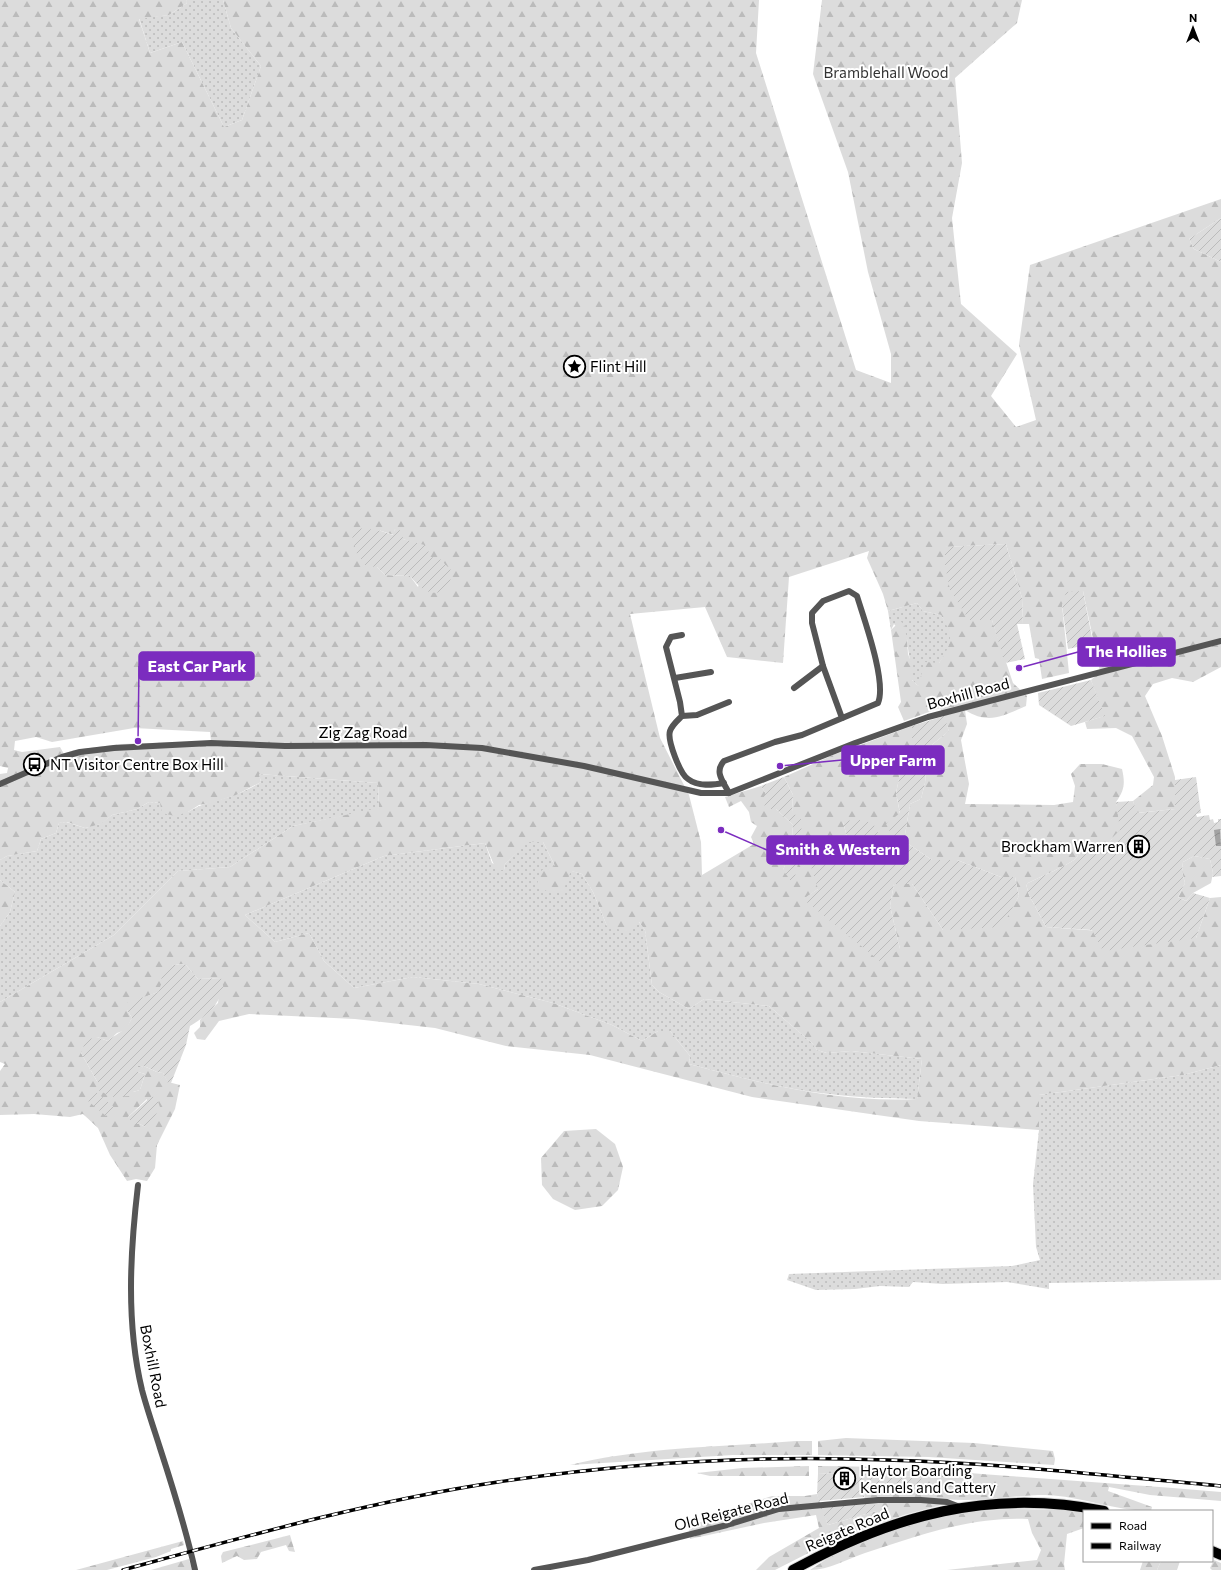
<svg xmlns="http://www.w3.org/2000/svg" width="1221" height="1570" font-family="Commissioner,sans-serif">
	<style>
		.grass { fill: url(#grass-dots) }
		.forest { fill: url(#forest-firs); fill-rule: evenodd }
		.park { fill: #dcdcdc }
		.garden { fill: url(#garden-furrows) }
		.water { fill: url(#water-waves) }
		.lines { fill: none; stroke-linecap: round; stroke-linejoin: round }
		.primary-casing { stroke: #dbdbdb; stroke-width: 12 }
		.street { stroke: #555; stroke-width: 6 }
		.primary { stroke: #000; stroke-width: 10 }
		.rail-casing { stroke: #000; stroke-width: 3.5 }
		.rail { stroke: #fff; stroke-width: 2; stroke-dasharray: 6; stroke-linecap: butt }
		.labels { text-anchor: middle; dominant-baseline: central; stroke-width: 4; stroke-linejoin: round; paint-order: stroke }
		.park-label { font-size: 15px; fill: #333; stroke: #fff }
		.poi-label { font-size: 15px; fill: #000; stroke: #fff; text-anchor: start }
		.street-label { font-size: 15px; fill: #000; stroke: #fff }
		.leader { fill: none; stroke: #7b2cbf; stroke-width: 1.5 }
		.callout-dot { fill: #7b2cbf; stroke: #fff; stroke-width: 1.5 }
		.callout { fill: #7b2cbf; stroke: #7b2cbf; stroke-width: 1.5 }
		.callout-label { font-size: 16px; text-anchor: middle; font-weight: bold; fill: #fff }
	</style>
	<defs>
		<pattern id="grass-dots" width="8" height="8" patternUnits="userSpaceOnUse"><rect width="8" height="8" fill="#dcdcdc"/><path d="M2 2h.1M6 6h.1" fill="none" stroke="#bbb" stroke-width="1.8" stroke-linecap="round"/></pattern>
		<pattern id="forest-firs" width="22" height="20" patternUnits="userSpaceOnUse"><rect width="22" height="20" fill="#dcdcdc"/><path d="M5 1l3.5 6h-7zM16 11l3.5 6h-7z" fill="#bbb"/></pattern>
		<pattern id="garden-furrows" width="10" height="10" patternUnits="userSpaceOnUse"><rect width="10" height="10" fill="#dcdcdc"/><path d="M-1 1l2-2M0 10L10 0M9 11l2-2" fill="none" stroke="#bbb"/></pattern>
		<pattern id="water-waves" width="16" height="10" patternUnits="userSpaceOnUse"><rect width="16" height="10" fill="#a3a3a3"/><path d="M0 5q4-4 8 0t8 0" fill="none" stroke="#8b8b8b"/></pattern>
	</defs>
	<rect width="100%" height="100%" fill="#fff"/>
	<g class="grass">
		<path d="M186,0H223L231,28L261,66L242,120L224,127L182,42L150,53L139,18L169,15L187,3Z"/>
		<path d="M917,603L923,611L941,615C944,620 949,626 950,632C955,652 930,672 918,686L912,680C912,666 908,654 907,639L894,624L891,630L888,611Z"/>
		<path d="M259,774L378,783L379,809L293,826L230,867L178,871L114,935L0,1002V926L10,912L15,892L0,880V860L7,856L37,851L41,839L56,833L59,823L66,822L85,828L100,824L112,815L137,809L149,802L160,803L188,812C203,802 219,801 235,795C244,791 253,787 261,782Z"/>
		<path d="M527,841L543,842L555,866L582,874L593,892L607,926L638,921L645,930L652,985L659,992L689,1009L704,999L769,1006L812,1043L817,1050L827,1053L851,1051L922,1059L917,1099C887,1098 858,1098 829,1094C781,1089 735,1076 689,1064L690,1056L670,1031H658L642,1041L612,1025L553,1003L479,984L413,977L354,988L324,961L309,933L275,942L245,915L384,856L485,843L492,863L504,870L505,864Z"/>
		<path d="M1221,1065V1280L1049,1283V1289L1007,1282L943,1284L913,1282L909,1287L880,1286L855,1289L816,1290L787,1280L789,1274L1012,1266L1040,1260L1036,1247L1033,1184L1039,1130V1095L1183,1075Z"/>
	</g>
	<g class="forest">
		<path d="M0,0H186L187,3L169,15L139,19L150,53L182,42L224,127L242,120L261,66L231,28L223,0H759L756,53L856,370L891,383V354L868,272L848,172L813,74L822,0H1022L1017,23L955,78L962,163L952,218L961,304L1017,354L991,396L1016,427L1036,420L1019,345L1030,265L1221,199V218L1189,239L1194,249L1221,262V667L1193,682L1172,678L1153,684L1145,696L1162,736L1175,777V809L1136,813L1133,801L1153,785L1154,777L1132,736L1116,728L1087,729L1085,722L1104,716L1091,680L1100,672L1083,591L1062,605L1069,673L1042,679L1039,659L1035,658L1029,624H1023L1022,598L1006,544L945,547V565L992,620L1013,683L1027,696L1026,706C1002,716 989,725 965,710L967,724L961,740L969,784L965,804L1054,805L1073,802L1075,786L1071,774L1080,764H1102L1122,769C1125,782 1125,790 1116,802L1121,823L1120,830L1113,837L1104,850L1079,851C1078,853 1078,856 1077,857C1074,863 1035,879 1026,884L1029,895L1046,927L1196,938L1210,898L1221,897V1065L1183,1075L1039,1095V1130L919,1121L752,1097L590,1055L506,1046L435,1028L355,1019L249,1014L219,1021L205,1040L197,1039L194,1033L200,1027V1020L218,1003L221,978L198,979L185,964L173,965L158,992L127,1004V1010L132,1018L126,1030L117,1033L108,1041L97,1037L81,1053L98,1083L133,1092L140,1090L145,1074L138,1072V1066C148,1065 154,1073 163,1073L168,1082L180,1085L175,1109L157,1145L155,1168L147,1181L136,1179L127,1181L110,1155L98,1128L83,1114L70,1117L34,1114L0,1115V1071L5,1064L0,1062V1002L114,935L178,871L230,867L293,826L379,808L378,783L259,774L261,782L236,795L211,803L199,805L188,812L175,816L162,813L160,803L149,802L137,809L112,815L101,824L85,828L67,822L59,823L56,833L41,839L37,851L7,856L0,860V774L7,773L8,768L0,766ZM395,529L403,539L414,543L429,557L418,587L410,576L385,575L377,567L378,530L394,535ZM869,551L867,558L883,594L888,611L917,603L923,611L941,615C954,638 953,641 939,663L925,662L918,686L912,680V664L908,654L907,639L904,624L900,621L891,630L901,702L898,707L904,721L940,708L949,731L928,748L925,783L921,799L910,804L904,841L932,860H957L1001,877H1015L1019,896L1011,909L943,930L912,884H894L890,906L900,949L804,899L818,889L822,863L830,859L836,847L849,844L843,822L884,845L893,846L900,814L896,793L900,774L912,766V726L833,755L784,777L793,795L792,812L799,860L783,870L791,851L793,825L776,809L761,786L725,797L729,807L741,801L749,812L751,822L757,826L751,837L754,844L702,875L701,842L689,795L660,738L630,614L705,607L727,657L783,663L789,577ZM134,728L210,732L211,741L121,744L74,750L64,754L60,747L22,752L14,750L15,741L36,737L52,742ZM527,842H543L555,866L542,870L537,884L548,892L563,891L571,871L582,874L593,892L607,926L628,932L639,922L645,930L652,985L659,992L689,1009L704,999L769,1006L812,1043L817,1050L827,1053L851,1051L922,1059L917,1099C839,1103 763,1084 689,1064L690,1056L670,1031H658L642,1041L612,1025L553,1003L479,984L413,977L354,988L324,961L309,933L275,942L245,915L384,856L485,843L496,870H504L505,864ZM147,1099L145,1127L128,1117Z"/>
		<path d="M1194,856L1210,859L1213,873L1211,883L1193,893L1186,901L1178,897L1185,883L1182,871L1183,862Z"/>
		<path d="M0,880L15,892L10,912L0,926Z"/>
		<path d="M596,1129L615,1144L623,1167L618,1190L602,1206L575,1210L553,1199L542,1185L541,1158L564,1131Z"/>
		<path d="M846,1438L974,1443L1053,1451L1055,1459L1054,1465L928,1457L818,1455V1441Z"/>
		<path d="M796,1441H812V1455H733L570,1465C643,1447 721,1447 796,1441Z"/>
		<path d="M809,1466V1476H710L697,1473L742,1468Z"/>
		<path d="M818,1466C882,1466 945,1471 1009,1476C1080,1481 1150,1486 1221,1492V1501L1150,1495L1109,1487L1108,1491L1152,1507L1151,1511C1115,1511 1081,1496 1045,1495C1012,1495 978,1503 945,1499V1504L904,1515L836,1539L775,1570H756L769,1557L819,1528L816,1515L764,1523L690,1539L689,1527L729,1510L772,1496H805L817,1494L828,1525L876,1511L864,1504L865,1491L900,1492L920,1477L837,1473L818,1474Z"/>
		<path d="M1010,1509L1070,1510L1084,1513V1528L1067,1534L1064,1564L1065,1570H947L1037,1560L1041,1550L1032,1533L1028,1519C972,1516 917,1536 865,1553C847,1559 829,1570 810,1570C824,1561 837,1551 852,1544C901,1519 956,1512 1010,1509Z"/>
		<path d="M290,1535L295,1552L289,1551L286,1545L261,1552L257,1559L244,1560L237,1556L222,1563L221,1556L223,1552Z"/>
		<path d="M183,1541L184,1545L171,1549V1551L156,1557L107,1570H76Z"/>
		<path d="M189,1559L192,1570H151Z"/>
		<path d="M1214,1560L1221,1563V1570H1212L1210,1568Z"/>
		<path d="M1143,1561H1161L1157,1570H1140Z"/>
	</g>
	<path class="park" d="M1161,1561H1180L1177,1570H1157Z"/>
	<g class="garden">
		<path d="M1221,218V262L1194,249L1189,239Z"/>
		<path d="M356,528L378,530L393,535L395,529L402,531L403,539L428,546L429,557L439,558L451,570L450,587C433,599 422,591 410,576L385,575L377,567L366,566L357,554L352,536Z"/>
		<path d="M1006,544L1022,598L1023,624H1017L1025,659L1005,663L992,620H969L950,590L945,565V547Z"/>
		<path d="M1083,591L1095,653L1088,654L1086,645L1068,649L1062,605L1066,592Z"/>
		<path d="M1091,680L1105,716L1071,726L1039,705L1038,693Z"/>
		<path d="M944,716L949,731L928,748L925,783L921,799L910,804L904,841L932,860H957L1001,877H1015L1019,896L1002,927L943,930L912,884H894L890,906L900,949L881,962L803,899L818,889L810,863C826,863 829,862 836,847L849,844L843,822L856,819L873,823L884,845L893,846L894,839L886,824L900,813L896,793L900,774L912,766V726Z"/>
		<path d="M784,777L793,795L792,812L802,820L799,860L793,884L783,870L791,851L793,825L776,809H766L762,799L766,794L761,786Z"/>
		<path d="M1196,777L1201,813L1196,814L1197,817L1209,815L1210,820L1213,819L1214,823L1218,822V819H1221V876L1212,877L1213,873L1210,859L1194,856L1183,862L1182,871L1185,883L1178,897L1186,901L1193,893L1210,898L1196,938L1103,951L1092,930L1046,927L1029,895L1026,884C1035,879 1074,863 1077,857C1078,856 1078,853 1079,851L1104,850L1113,837L1120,830L1116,802L1133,801L1137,813L1175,809V780Z"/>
		<path d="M185,964L198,979L221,978L224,989C216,1007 208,1015 190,1026L186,1045L171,1083H168L163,1073C154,1073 148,1065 138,1066V1072L145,1074L140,1090L133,1092L130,1096L112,1097L96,1089L98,1083L81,1053L86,1040L97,1037L108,1041C120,1031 125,1032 132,1018L127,1010V1003L158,992L162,982L161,976L173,965Z"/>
		<path d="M95,1091L114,1107L106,1116L88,1101Z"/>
		<path d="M152,1096L157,1099L160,1107L155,1116L145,1127L140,1124H133L128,1117Z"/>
		<path d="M837,1473L921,1477L923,1485L900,1492L865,1491L864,1497L819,1501L817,1494L818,1474Z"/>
		<path d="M864,1504L876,1505V1511L828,1525L821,1508Z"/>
	</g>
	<path class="water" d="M1220,829L1221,846H1216L1214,830Z"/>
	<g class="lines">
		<defs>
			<g id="primary">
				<path d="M1212,1551L1221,1555"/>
				<path d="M793,1570C893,1515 991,1488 1104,1511"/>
			</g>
		</defs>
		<use href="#primary" class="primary-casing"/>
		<g class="street">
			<path d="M682,635L671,637L666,647L680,702L682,716C678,720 672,725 670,731C667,740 680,774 688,779C698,787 713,785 724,783"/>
			<path d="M675,678L711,672"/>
			<path d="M794,688L823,666L842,718"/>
			<path d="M682,716L697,715L729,702"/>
			<path d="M0,784L62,757L80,752L114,748L211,743L285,746L426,745L482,748L584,766L701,793H729L855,743L928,717L1221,641"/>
			<path d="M729,793C723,781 714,772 724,761L775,742L802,735L878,703C887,682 864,619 857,596L849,591L823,601L812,613V623L823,666"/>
			<path d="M138,1185C130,1253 126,1323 142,1390C147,1409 154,1429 160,1448C173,1488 186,1529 195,1570"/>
			<path d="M534,1570L588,1560L727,1525L779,1509L878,1500H921L947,1502L960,1507"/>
		</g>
		<use href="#primary" class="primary"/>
		<defs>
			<path id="rail" d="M123,1570C247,1536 371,1501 498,1482C624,1463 760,1455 887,1460C999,1463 1110,1476 1221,1486"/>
		</defs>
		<use href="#rail" class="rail-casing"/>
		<use href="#rail" class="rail"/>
	</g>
	<defs>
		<symbol id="sight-ring" viewBox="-11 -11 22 22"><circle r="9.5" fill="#fff" stroke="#000" stroke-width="1.5"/><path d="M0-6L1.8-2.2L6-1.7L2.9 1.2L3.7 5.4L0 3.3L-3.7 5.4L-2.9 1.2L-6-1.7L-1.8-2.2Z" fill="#000"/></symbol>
		<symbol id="bus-ring" viewBox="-11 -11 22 22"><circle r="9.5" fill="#fff" stroke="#000" stroke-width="1.5"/><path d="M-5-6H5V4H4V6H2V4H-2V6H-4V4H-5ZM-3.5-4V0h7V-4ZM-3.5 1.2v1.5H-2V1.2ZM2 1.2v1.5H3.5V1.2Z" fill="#000"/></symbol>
		<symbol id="building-ring" viewBox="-11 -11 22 22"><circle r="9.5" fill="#fff" stroke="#000" stroke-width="1.5"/><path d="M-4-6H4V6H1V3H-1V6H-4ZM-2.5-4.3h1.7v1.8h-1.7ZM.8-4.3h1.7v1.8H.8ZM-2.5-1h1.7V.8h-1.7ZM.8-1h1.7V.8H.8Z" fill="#000"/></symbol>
	</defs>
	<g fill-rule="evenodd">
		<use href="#sight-ring" x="562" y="354" width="25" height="25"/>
		<use href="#bus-ring" x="22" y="752" width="25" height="25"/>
		<use href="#building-ring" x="1126" y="834" width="25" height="25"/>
		<use href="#building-ring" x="832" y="1466" width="25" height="25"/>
	</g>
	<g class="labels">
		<g class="park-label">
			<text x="886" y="72">Bramblehall Wood</text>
		</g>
		<g class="poi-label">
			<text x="590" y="366">Flint Hill</text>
			<text x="50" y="764">NT Visitor Centre Box Hill</text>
			<text x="1124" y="846" text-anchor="end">Brockham Warren</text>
			<text x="860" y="1470">Haytor Boarding<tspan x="860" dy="17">Kennels and Cattery</tspan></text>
		</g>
		<g class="street-label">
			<text transform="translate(968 693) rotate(-15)">Boxhill Road</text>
			<text x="363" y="732">Zig Zag Road</text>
			<text transform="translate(154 1366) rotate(79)">Boxhill Road</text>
			<text transform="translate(731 1511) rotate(-14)">Old Reigate Road</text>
			<text transform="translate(847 1529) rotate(-23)">Reigate Road</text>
		</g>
	</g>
	<path class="leader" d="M1019 668L1078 652M138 741L139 666M780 766L842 760M721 830L767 850"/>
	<g class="callout-dot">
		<circle cx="1019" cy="668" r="4"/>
		<circle cx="138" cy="741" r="4"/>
		<circle cx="780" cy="766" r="4"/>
		<circle cx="721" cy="830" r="4"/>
	</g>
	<g class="callout">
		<rect x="1078" y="638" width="97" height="28" rx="4"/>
		<rect x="139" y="652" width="115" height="28" rx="4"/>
		<rect x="842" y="746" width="102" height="28" rx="4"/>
		<rect x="767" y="836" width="141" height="28" rx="4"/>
	</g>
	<g class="callout-label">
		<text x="1126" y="657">The Hollies</text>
		<text x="197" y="672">East Car Park</text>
		<text x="893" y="766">Upper Farm</text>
		<text x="838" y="855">Smith &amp; Western</text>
	</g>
	<rect x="1083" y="1510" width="130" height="52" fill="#ffffff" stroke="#999999"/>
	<rect x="1091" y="1523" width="20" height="6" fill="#000000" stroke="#999999"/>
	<text x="1119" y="1530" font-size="12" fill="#000000">Road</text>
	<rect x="1091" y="1543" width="20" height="6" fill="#000000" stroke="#999999"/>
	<text x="1119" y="1550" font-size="12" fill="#000000">Railway</text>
	<g transform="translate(1193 28)" stroke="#ffffff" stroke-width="3" paint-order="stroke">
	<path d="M0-3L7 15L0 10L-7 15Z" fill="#000000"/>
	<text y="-6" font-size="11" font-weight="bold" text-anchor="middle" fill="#000000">N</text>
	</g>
</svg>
